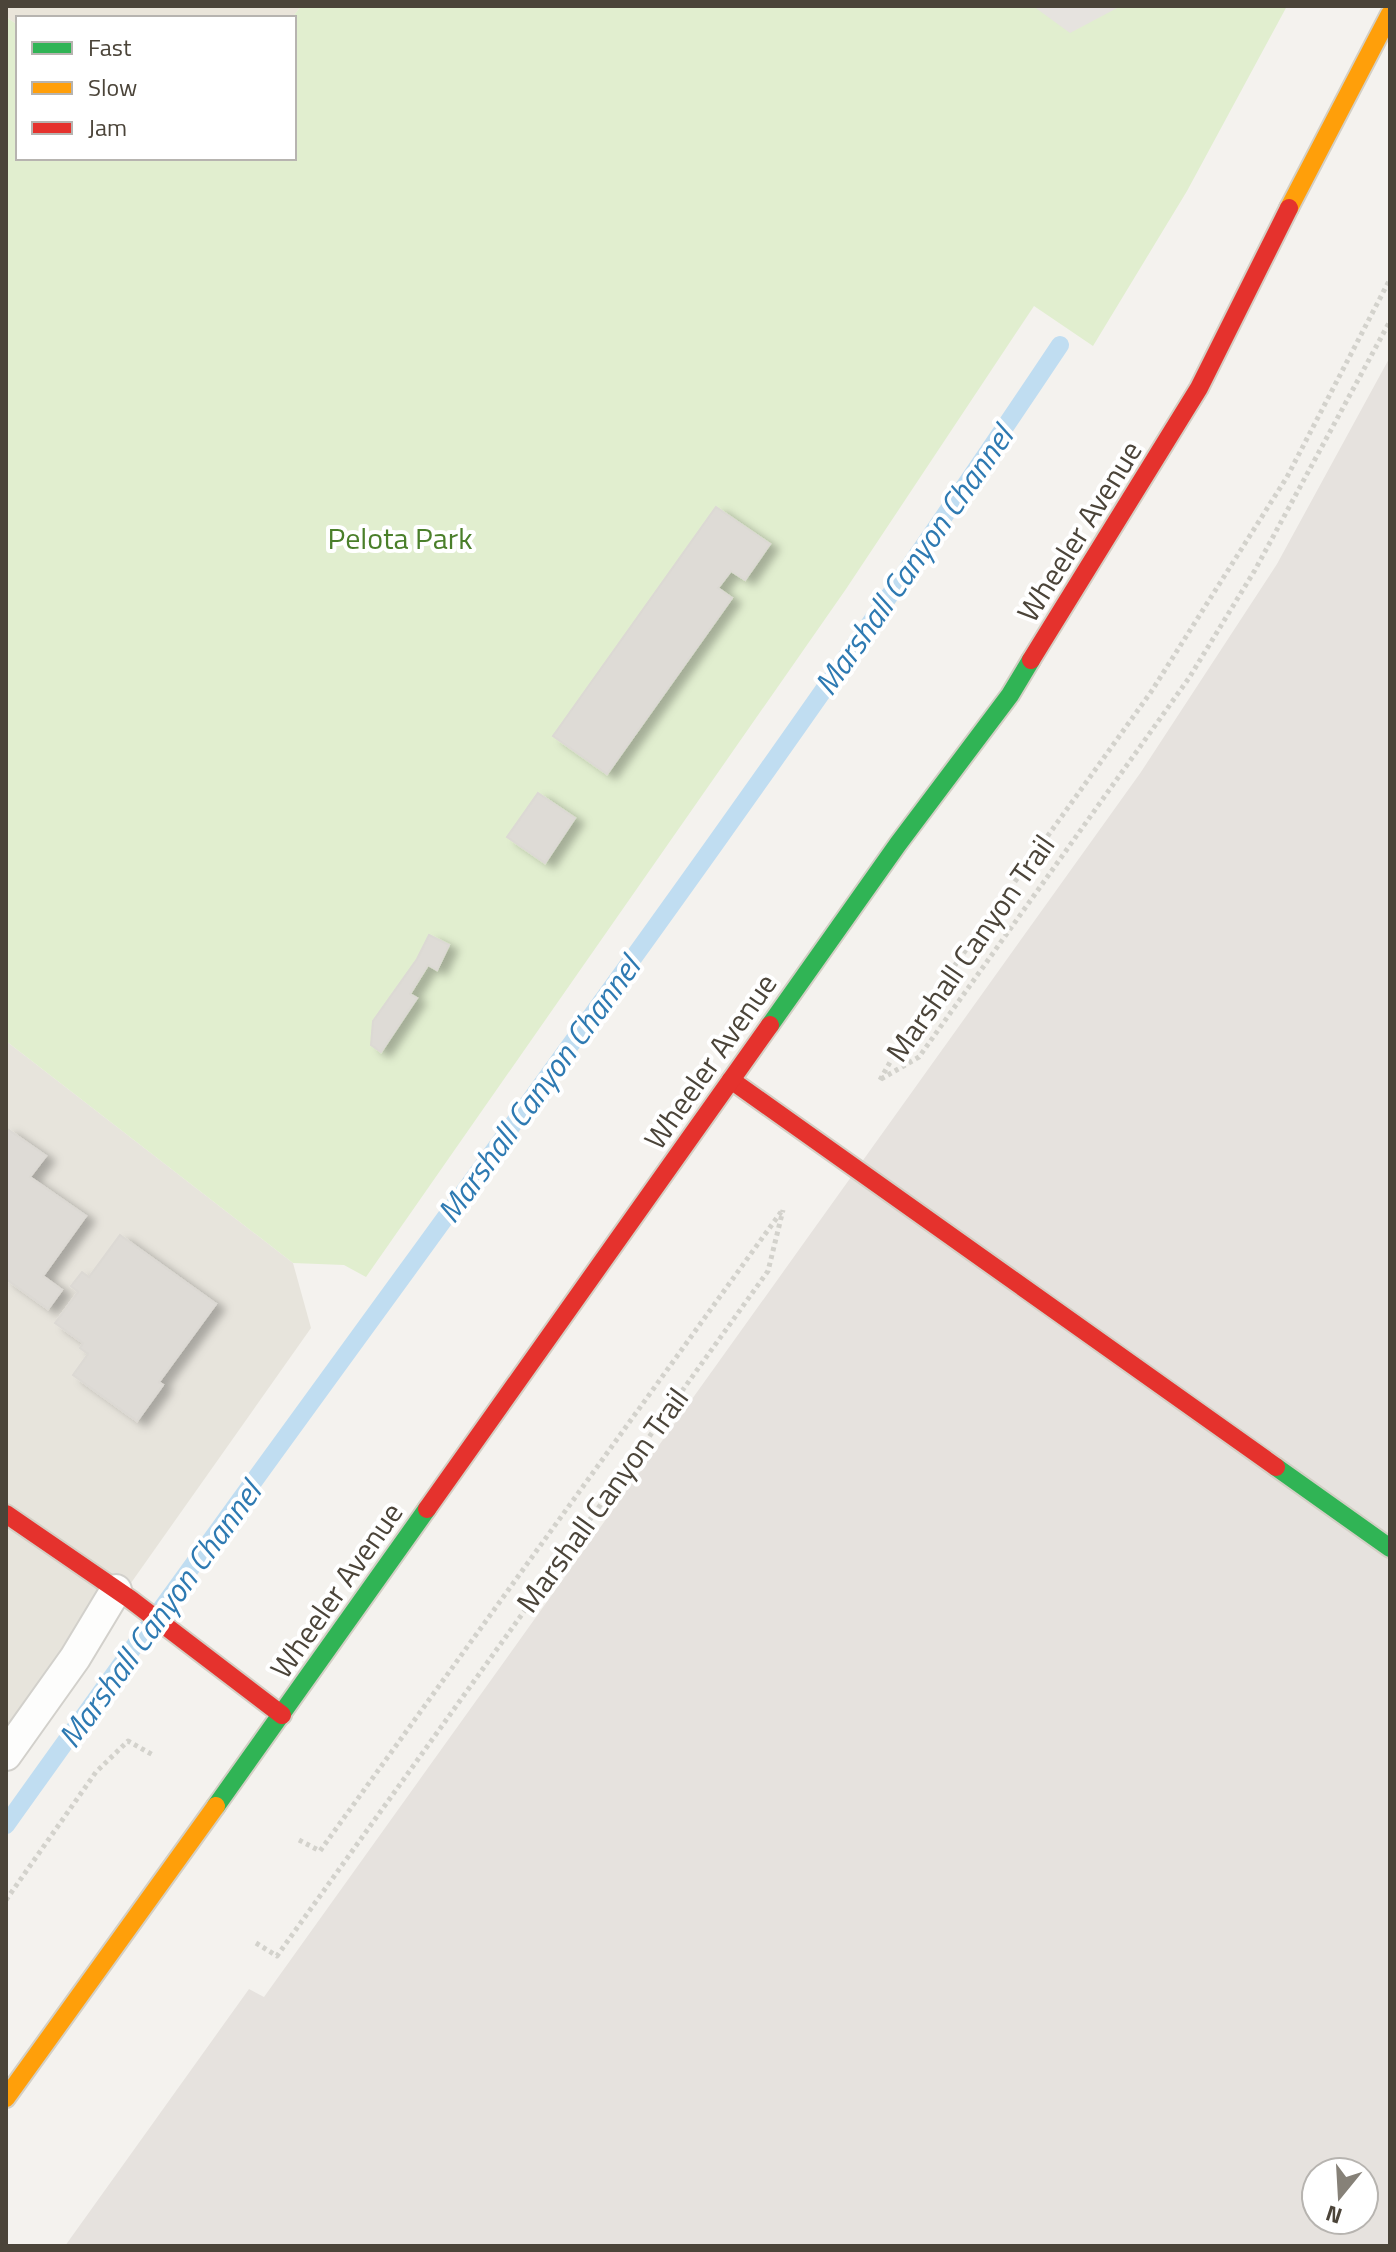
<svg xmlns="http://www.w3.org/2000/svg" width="1396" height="2252" font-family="'Titillium Web',sans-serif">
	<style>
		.residential { fill: #e7e4dc }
		.industrial { fill: #e6e2de; fill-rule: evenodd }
		.education { fill: #eae5da }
		.green { fill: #e1eecf }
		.parking { fill: #e6e3df }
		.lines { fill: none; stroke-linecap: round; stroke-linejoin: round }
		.stream { stroke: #c0ddf1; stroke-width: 18 }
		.building { fill: #dedbd6; stroke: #dcd9d4; stroke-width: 2; filter: url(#shadow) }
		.lane-casing { stroke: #d2d0cb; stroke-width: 34 }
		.fast-casing { stroke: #d3cfc5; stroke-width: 22 }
		.slow-casing { stroke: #d3cfc5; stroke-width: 22 }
		.jam-casing { stroke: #d3cfc5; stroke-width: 22 }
		.path { stroke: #d3d2cc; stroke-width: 5; stroke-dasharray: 4 4; stroke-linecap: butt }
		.lane { stroke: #fdfdfc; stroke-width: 30 }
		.fast { stroke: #30b455; stroke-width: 18 }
		.slow { stroke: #ff9f0a; stroke-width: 18 }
		.jam { stroke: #e5322d; stroke-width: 18 }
		.labels { text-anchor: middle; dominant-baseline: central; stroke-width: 8; stroke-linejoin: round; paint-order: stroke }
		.street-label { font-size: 30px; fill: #4b4439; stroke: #fff }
		.park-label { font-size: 30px; fill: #4a7f2a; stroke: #fff }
		.water-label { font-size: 32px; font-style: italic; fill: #2e7ab2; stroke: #fff }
	</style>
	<defs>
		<filter id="shadow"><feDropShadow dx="9" dy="5" stdDeviation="4" flood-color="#0004"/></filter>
	</defs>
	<rect width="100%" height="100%" fill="#f4f2ee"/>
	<path class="residential" d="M6,1041L293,1263L311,1328L6,1760Z"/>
	<path class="industrial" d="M1390,357V2246H65L249,1989L264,1997L1141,772L1277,564ZM1316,2172H1364V2220H1316Z"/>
	<path class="education" d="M6,6H301L292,18H18V25L6,17Z"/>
	<path class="green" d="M301,6H1287L1187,191L1093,346L1034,306L846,589L366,1277L344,1265L293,1263L6,1041V17L18,25V158H294L292,18Z"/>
	<path class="parking" d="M1033,6H1121L1070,33Z"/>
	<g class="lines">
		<path class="stream" d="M6,1825C357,1332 724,849 1060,345"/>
	</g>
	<g class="building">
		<path d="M716,507L770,544L745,580L731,571L718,588L732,598L607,774L553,736Z"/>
		<path d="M538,793L575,818L545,863L507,837Z"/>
		<path d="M429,935L449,945L437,970L428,965L410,994L417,998L381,1052L371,1045L373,1021L417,959Z"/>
		<path d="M6,1128L46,1156L30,1177L86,1216L43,1276L62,1290L48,1309L6,1279Z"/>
		<path d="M120,1235L216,1304L159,1382L163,1385L137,1421L73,1375L88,1354L80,1348L83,1343L55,1323L78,1292L71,1286L82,1272L89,1277Z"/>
	</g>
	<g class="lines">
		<defs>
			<path id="lane" d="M6,1755L75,1658L116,1590"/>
			<g id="fast">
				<path d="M770,1025L898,844L1010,695L1031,660"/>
				<path d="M1276,1467L1390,1548"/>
				<path d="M216,1806L427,1509"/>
			</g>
			<g id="slow">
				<path d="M1289,208L1390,14"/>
				<path d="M6,2098L216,1806"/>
			</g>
			<g id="jam">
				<path d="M1031,660L1199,388L1289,208"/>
				<path d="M731,1080L1276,1467"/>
				<path d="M427,1509L770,1025"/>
				<path d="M6,1514L130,1599L282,1715"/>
			</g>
		</defs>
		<use href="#lane" class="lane-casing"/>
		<use href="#fast" class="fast-casing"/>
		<use href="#slow" class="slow-casing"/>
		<use href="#jam" class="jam-casing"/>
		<g class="path">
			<path d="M881,1079L919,1057L1189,678L1255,570L1390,321"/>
			<path d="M880,1080L907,1032L1151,692L1287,477L1390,279"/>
			<path d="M299,1840L320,1851L781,1212"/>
			<path d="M6,1900L96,1772L128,1741L153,1755"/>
			<path d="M256,1943L277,1956L768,1271L783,1210"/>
		</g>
		<use href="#lane" class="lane"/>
		<use href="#fast" class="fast"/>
		<use href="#slow" class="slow"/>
		<use href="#jam" class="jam"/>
	</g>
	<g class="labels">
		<g class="street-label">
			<text transform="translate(1079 531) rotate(-58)">Wheeler Avenue</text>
			<text transform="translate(970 948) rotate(-55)">Marshall Canyon Trail</text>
			<text transform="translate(710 1061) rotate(-55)">Wheeler Avenue</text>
			<text transform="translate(602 1500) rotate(-54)">Marshall Canyon Trail</text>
			<text transform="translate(336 1590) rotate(-55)">Wheeler Avenue</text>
		</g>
		<g class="park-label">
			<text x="400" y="538">Pelota Park</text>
		</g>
		<g class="water-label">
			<text transform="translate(913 560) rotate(-55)">Marshall Canyon Channel</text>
			<text transform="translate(538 1089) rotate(-54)">Marshall Canyon Channel</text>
			<text transform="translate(159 1614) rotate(-54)">Marshall Canyon Channel</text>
		</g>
	</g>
	<rect width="1396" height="2252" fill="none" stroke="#4b4439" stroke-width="16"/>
	<rect x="16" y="16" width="280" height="144" fill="#ffffff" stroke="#b7b4b0" stroke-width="2"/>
	<rect x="32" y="42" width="40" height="12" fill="#30b455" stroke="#b7b4b0" stroke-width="2"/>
	<text x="88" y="56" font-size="24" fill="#4b4439">Fast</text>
	<rect x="32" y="82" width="40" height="12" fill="#ff9f0a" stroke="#b7b4b0" stroke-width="2"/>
	<text x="88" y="96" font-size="24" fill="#4b4439">Slow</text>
	<rect x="32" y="122" width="40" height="12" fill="#e5322d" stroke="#b7b4b0" stroke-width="2"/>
	<text x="88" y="136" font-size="24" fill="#4b4439">Jam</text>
	<g transform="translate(1340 2196) rotate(198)"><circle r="38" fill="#ffffff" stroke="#b7b4b0" stroke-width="2"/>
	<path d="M0-6L14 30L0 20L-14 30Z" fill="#868178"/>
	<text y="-12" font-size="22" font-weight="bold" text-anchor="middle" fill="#4b4439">N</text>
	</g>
</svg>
